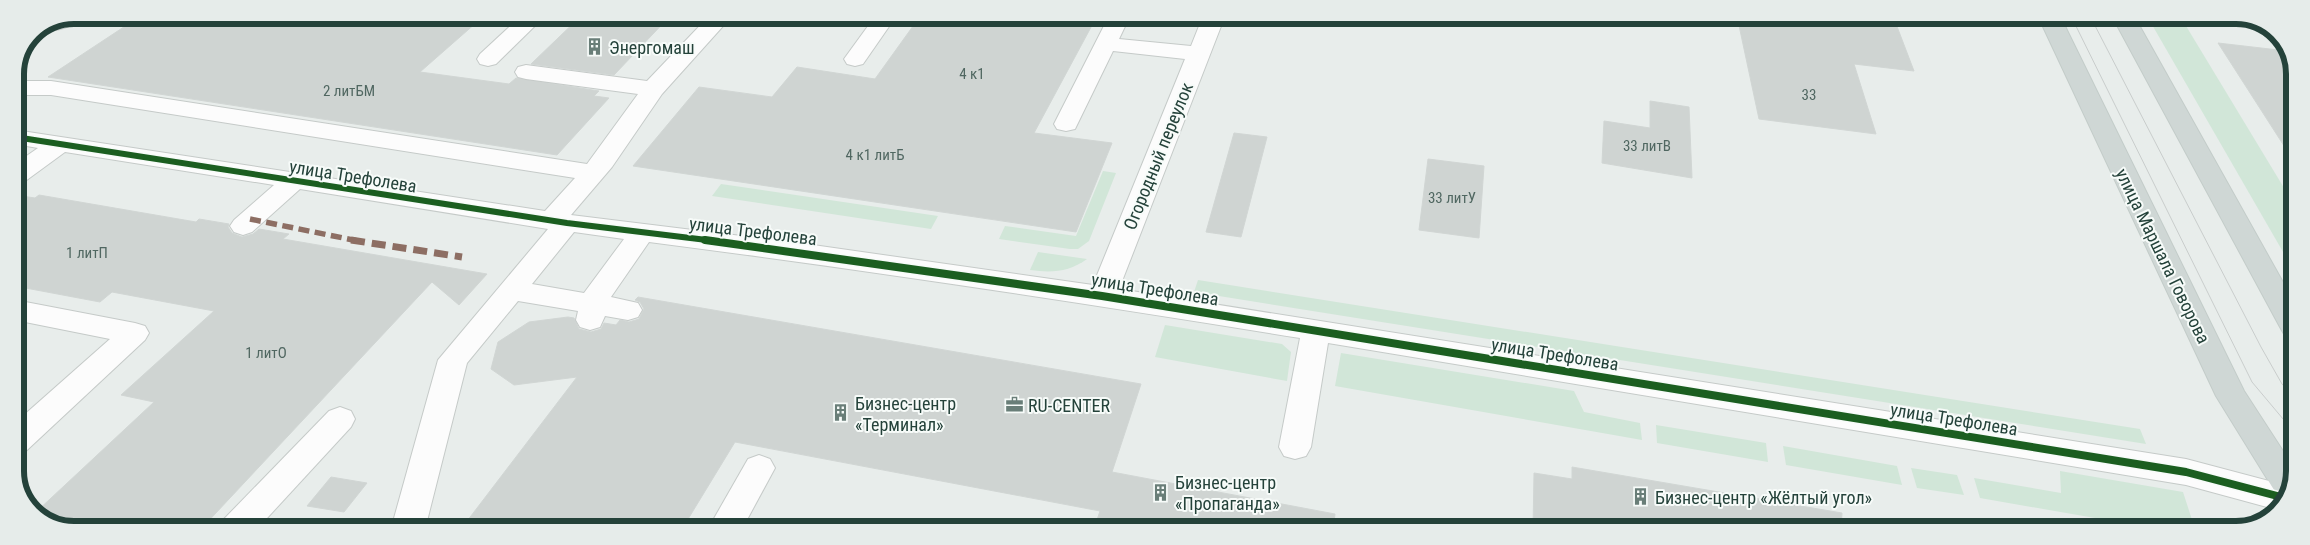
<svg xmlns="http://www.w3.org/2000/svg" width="2310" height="545" font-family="'Roboto Condensed',sans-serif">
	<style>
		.green { fill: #d1e6d8 }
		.building { fill: #cfd4d2; stroke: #d1d6d4 }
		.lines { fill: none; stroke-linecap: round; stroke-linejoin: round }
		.minor-casing { stroke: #c5cac8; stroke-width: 2 }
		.major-casing { stroke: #c3ccc9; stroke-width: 2 }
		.minor { fill: #fcfcfc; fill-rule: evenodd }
		.major { fill: #cfd7d5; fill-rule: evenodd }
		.tram { stroke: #c9cdcc; stroke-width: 1 }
		.quiet-far1 { stroke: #8d6e63; stroke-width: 5.5; stroke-dasharray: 11 5.5; stroke-linecap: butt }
		.quiet { stroke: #8d6e63; stroke-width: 7; stroke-dasharray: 14 7; stroke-linecap: butt }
		.cycleway-far1-casing { stroke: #f7fbf9; stroke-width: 9 }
		.cycleway-casing { stroke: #f7fbf9; stroke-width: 11 }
		.cycleway-far1 { stroke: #1b5e20; stroke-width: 6 }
		.cycleway { stroke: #1b5e20; stroke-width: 8 }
		.labels { text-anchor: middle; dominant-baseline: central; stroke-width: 4; stroke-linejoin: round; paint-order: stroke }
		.number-label { font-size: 15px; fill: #506761 }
		.poi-label { font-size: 18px; fill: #24423a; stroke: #f7fbf9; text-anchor: start }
		.street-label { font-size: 18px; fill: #24423a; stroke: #f7fbf9 }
		.rim { fill: none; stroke: #24423a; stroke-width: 6 }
	</style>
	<rect width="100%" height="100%" fill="#e8edeb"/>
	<g class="green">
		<path d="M2147,16H2180L2295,206L2294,271Z"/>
		<path d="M1103,171L1116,173L1089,241L1078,249H1070L999,239L1005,226L1076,236Z"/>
		<path d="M721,184L938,216L931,229L712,196Z"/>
		<path d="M1038,252L1087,259C1069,272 1052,273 1030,270Z"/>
		<path d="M1198,280L2140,429L2146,444L1194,292Z"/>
		<path d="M1165,325L1282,344L1291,352L1287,381L1155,357Z"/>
		<path d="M1341,353L1574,391L1584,412L1640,423L1642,440L1335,386Z"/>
		<path d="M1656,425L1766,443L1768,462L1657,443Z"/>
		<path d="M1783,446L1897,466L1902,485L1786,465Z"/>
		<path d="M1911,468L1957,475L1964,495L1917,488Z"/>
		<path d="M2060,471L2183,492L2195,529L2164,530L1980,498L1974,478L2061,493Z"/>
	</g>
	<g class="building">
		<path d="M142,15H485L420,72L509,84L516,78L599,91L594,96L609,98L557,155L48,77Z"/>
		<path d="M582,15H671L614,75L531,64Z"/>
		<path d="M921,15L1097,16L1034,133L1112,143L1076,232L633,166L699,87L772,97L797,67L875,79Z"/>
		<path d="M1737,16H1893L1914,71L1854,64L1876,134L1759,119Z"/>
		<path d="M2218,43L2287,51L2295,69V163Z"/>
		<path d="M1650,101L1689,107L1692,178L1602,163L1604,121L1650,128Z"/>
		<path d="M1234,133L1267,137L1241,237L1206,232Z"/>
		<path d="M1428,159L1484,166L1479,238L1419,230Z"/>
		<path d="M15,195L35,198L39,195L196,222L199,219L229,224L228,227L232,233L242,237L253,234L259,229L289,234L283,239L487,274L459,305L432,282L201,529H105L35,513L154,402L121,395L214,311L112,292L100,302L15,286Z"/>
		<path d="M638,297L1141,384L1112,472L1335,514L1333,530L1094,529L1100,511L735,442L682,529H461L577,377L514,385L491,369L498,342L529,322L568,317L574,318L579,329L591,332L601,329L604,323L616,325L620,320L629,322L639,319L644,309L640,302L635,300Z"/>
		<path d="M1572,467L1842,513L1841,530H1533L1534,473L1572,479Z"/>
		<path d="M331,477L367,483L344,512L307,506Z"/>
	</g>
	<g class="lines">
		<defs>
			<g id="minor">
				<path d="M74,15H85C78,25 52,35 41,28Z"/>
				<path d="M522,15H546L496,64L488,66L480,64L477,59L480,54Z"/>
				<path d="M710,15H733L662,94L612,167L571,215L799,243L1093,285L1185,59L1113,51L1075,129L1066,131L1057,129L1054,124L1109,16H1130L1119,39L1191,46L1203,16H1225L1119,289L2186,459L2292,487L2278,510L2186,485L1328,343L1311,447L1306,456L1295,459L1284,456L1279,447L1300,338C1084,303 867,270 649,242L611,297L638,303L642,310L638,317L628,320L605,316L600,327L590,330L580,327L576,320L578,311L518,301L467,363L425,529H391L438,360L548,229L300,189L252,232L243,235L234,232L230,226L234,220L274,185L65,152L24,182L15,184V164L38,148L15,144V130L545,211L575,178L51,95H15V81H51L587,164L638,94L526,79L518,77L515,72L518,67L526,65L647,81ZM574,232L624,239L584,293L532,284Z"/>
				<path d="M876,15H897L863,64L855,66L847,64L844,59Z"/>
				<path d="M15,300L135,323L145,326L149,333L145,340L26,451L15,454V423L110,339L15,320Z"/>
				<path d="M340,407L351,411L355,419L351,427L257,529H219L224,519L329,411Z"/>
				<path d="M759,455L770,459L775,468L742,529H708L748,459Z"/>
			</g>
			<g id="major">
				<path d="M2038,16H2060L2244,391L2294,468V483L2284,500L2279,498L2216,396Z"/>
				<path d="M2112,16H2134L2294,302V337L2284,334L2280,327Z"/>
			</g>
		</defs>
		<use href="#minor" class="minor-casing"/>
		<use href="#major" class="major-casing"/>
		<use href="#minor" class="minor"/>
		<use href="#major" class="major"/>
		<g class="tram">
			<path d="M2071,16L2252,382L2294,432"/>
			<path d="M2090,16L2261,347L2282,384L2294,397"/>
		</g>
		<path class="quiet-far1" d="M250,219L358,241"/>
		<path class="quiet" d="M351,240L462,257"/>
		<defs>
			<path id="cycleway-far1" d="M15,137L567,223L715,241"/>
			<path id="cycleway" d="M705,240L1102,296L2186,472L2285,498"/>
		</defs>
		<use href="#cycleway-far1" class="cycleway-far1-casing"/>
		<use href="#cycleway" class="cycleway-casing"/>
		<use href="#cycleway-far1" class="cycleway-far1"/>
		<use href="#cycleway" class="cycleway"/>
	</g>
	<defs>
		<symbol id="building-bare" viewBox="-9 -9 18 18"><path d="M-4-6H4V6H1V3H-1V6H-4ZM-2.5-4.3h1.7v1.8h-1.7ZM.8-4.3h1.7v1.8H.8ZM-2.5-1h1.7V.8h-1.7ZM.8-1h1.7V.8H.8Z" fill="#697e78" stroke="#f7fbf9" stroke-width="2.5" paint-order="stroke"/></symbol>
		<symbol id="office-bare" viewBox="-9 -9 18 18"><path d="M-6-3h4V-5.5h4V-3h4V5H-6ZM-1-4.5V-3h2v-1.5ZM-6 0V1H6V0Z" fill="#697e78" stroke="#f7fbf9" stroke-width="2.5" paint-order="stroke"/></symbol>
	</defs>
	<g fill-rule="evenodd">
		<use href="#building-bare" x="582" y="34" width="25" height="25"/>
		<use href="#office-bare" x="1002" y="392" width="25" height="25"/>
		<use href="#building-bare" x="828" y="400" width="25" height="25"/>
		<use href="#building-bare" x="1148" y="480" width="25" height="25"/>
		<use href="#building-bare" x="1628" y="484" width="25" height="25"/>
	</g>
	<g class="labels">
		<g class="number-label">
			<text x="972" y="74">4 к1</text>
			<text x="349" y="91">2 литБМ</text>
			<text x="1809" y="95">33</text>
			<text x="1647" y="146">33 литВ</text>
			<text x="875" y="155">4 к1 литБ</text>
			<text x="1452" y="198">33 литУ</text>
			<text x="87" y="253">1 литП</text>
			<text x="266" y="353">1 литО</text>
		</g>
		<g class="poi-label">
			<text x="609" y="47">Энергомаш</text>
			<text x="855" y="403">Бизнес-центр<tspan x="855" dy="21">«Терминал»</tspan></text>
			<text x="1028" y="405">RU-CENTER</text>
			<text x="1175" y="482">Бизнес-центр<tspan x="1175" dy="21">«Пропаганда»</tspan></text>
			<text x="1655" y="497">Бизнес-центр «Жёлтый угол»</text>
		</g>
		<g class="street-label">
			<text transform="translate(1158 156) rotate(-68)">Огородный переулок</text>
			<text transform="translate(353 176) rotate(9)">улица Трефолева</text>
			<text transform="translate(753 231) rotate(7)">улица Трефолева</text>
			<text transform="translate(2163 256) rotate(64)">улица Маршала Говорова</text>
			<text transform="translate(1155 289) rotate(9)">улица Трефолева</text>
			<text transform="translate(1555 354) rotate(9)">улица Трефолева</text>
			<text transform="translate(1954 419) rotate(9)">улица Трефолева</text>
		</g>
	</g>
	<path d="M0 0H2310V545H0ZM74 24H2236A50 50 0 0 1 2286 74V471A50 50 0 0 1 2236 521H74A50 50 0 0 1 24 471V74A50 50 0 0 1 74 24Z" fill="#e6ecea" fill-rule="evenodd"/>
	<path class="rim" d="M74 24H2236A50 50 0 0 1 2286 74V471A50 50 0 0 1 2236 521H74A50 50 0 0 1 24 471V74A50 50 0 0 1 74 24Z"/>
</svg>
